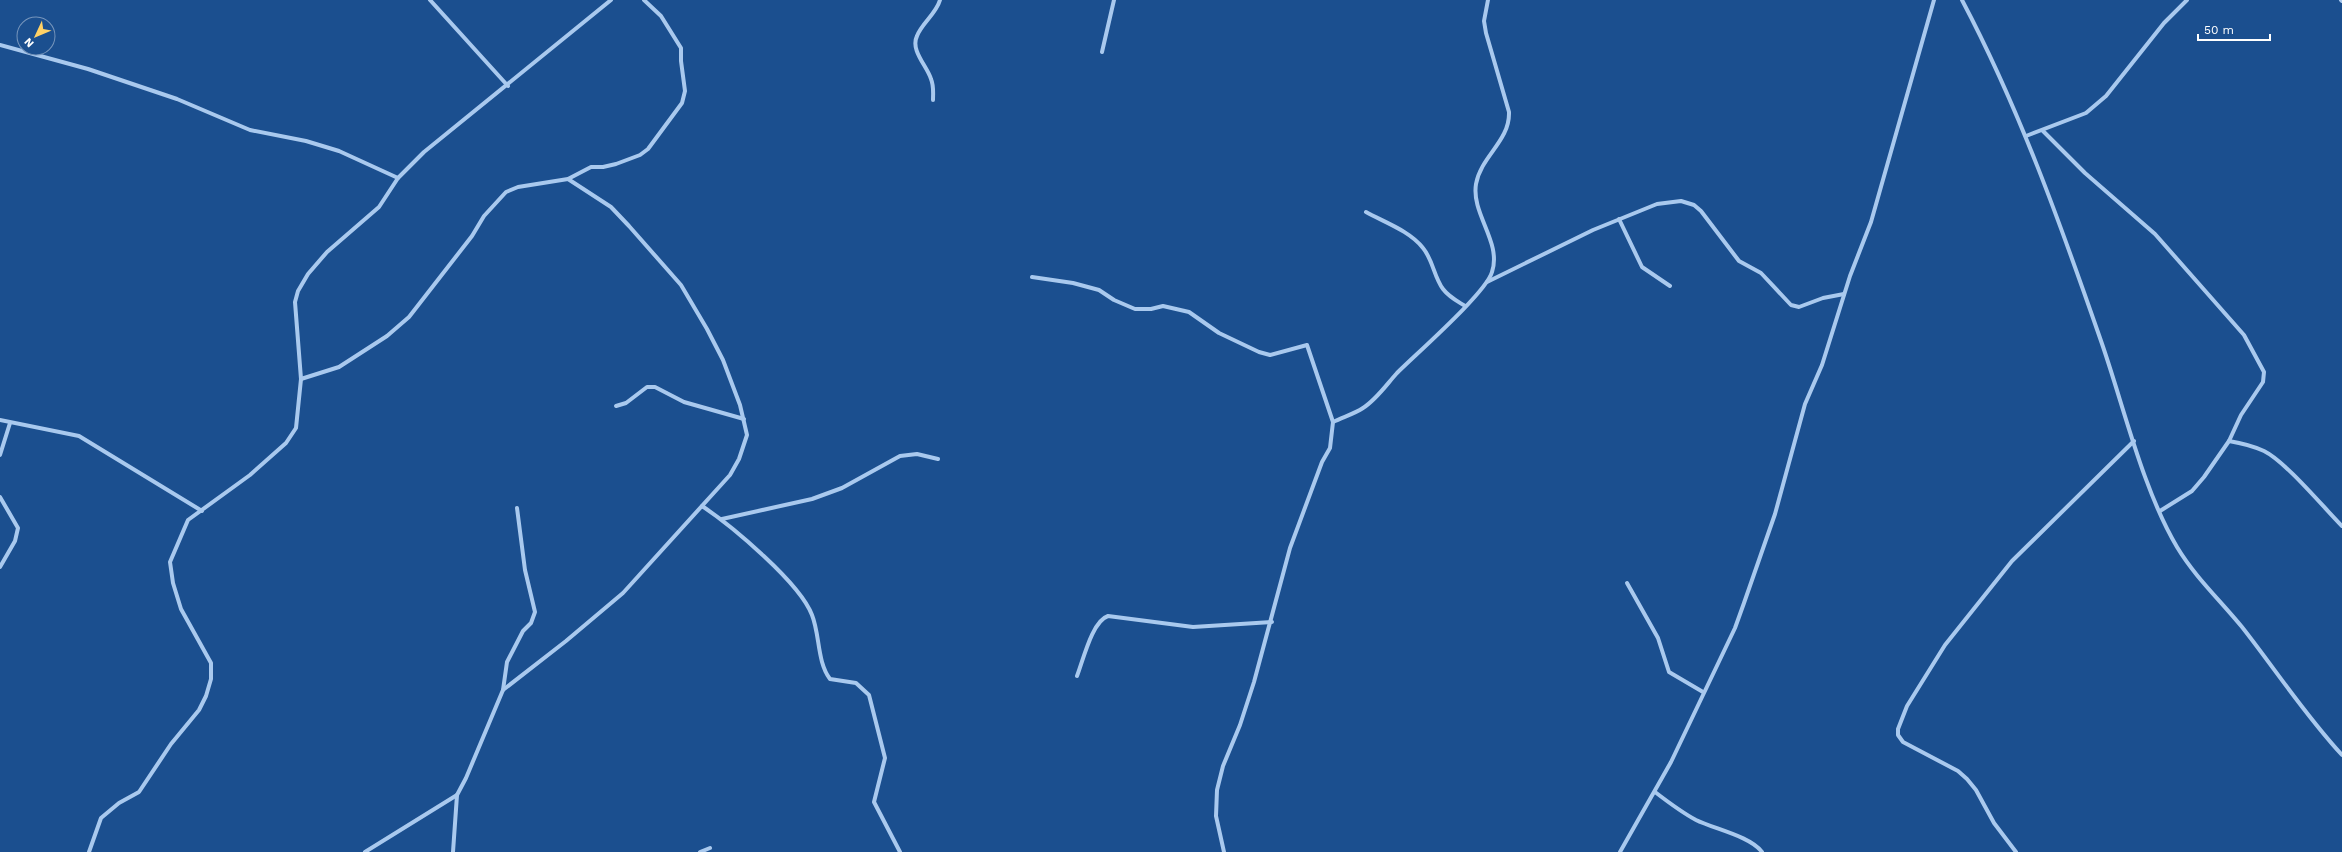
<svg xmlns="http://www.w3.org/2000/svg" width="2342" height="852" font-family="'Work Sans',sans-serif">
	<style>
		.lines { fill: none; stroke-linecap: round; stroke-linejoin: round }
		.street { stroke: #a9c9ee; stroke-width: 4 }
	</style>
	<rect width="100%" height="100%" fill="#1b4f8f"/>
	<g class="lines">
		<g class="street">
			<path d="M430,0L508,86"/>
			<path d="M1962,0C2019,108 2060,223 2100,338C2123,403 2142,488 2177,547C2195,577 2220,600 2242,627C2275,669 2305,715 2342,755"/>
			<path d="M2341,0L2342,1"/>
			<path d="M0,45L88,69L177,99L250,130L306,141L339,151L398,178"/>
			<path d="M1102,52L1114,0"/>
			<path d="M933,100C933,93 934,86 931,79C927,66 910,50 917,36C922,23 936,14 940,0"/>
			<path d="M2043,131L2085,173L2155,234L2244,335L2264,372L2263,382L2241,415L2229,441L2204,477L2192,491L2160,511"/>
			<path d="M2026,136L2086,113L2106,96L2164,23L2187,0"/>
			<path d="M1366,212C1384,222 1410,231 1423,248C1433,260 1434,277 1443,289C1449,297 1457,301 1465,306"/>
			<path d="M1619,219L1642,267L1670,286"/>
			<path d="M1032,277L1073,283L1099,290L1114,300L1135,309H1151L1163,306L1189,312L1219,333L1259,352L1270,355L1307,345L1333,422"/>
			<path d="M1487,282L1593,230L1657,204L1681,201L1694,205L1701,211L1739,261L1761,273L1791,305L1799,307L1823,298L1844,294"/>
			<path d="M301,379L339,367L387,336L409,317L472,236L484,216L506,192L518,187L568,179L591,167H603L616,164L640,155L648,149L682,103L685,91L681,61V48L661,16L644,0"/>
			<path d="M616,406L626,403L647,387H655L684,402L744,419"/>
			<path d="M0,420L79,436L202,511"/>
			<path d="M2229,441C2241,443 2253,446 2264,451C2286,462 2323,507 2342,526"/>
			<path d="M0,455L10,423"/>
			<path d="M0,497L18,528L15,541L0,567"/>
			<path d="M702,506C732,526 800,583 812,615C820,635 817,662 830,679L856,683L869,695L885,758L874,802L900,852"/>
			<path d="M722,519L812,499L842,488L900,456L917,454L938,459"/>
			<path d="M1627,583L1658,638L1669,672L1703,692"/>
			<path d="M1077,676C1083,661 1092,621 1108,616L1193,627L1272,622"/>
			<path d="M503,690L507,662L523,631L531,623L535,612L525,570L517,508"/>
			<path d="M1655,792C1668,802 1681,812 1696,820C1714,829 1750,836 1762,852"/>
			<path d="M89,852L101,818L119,803L139,792L171,744L199,710L206,696L211,679V663L181,609L173,583L170,562L188,520L250,475L286,443L296,428L301,379L295,302L298,291L308,274L327,252L379,207L398,178L424,152L611,0"/>
			<path d="M365,852L457,795"/>
			<path d="M453,852L457,795L466,778L503,690L566,641L623,593L730,475L739,459L747,435L740,405L723,360L707,329L681,285L629,226L611,207L568,179"/>
			<path d="M700,852L710,848"/>
			<path d="M1224,852L1216,816L1217,790L1223,766L1240,725L1254,682L1290,548L1322,462L1330,448L1333,422C1343,417 1354,414 1363,408C1376,400 1387,384 1397,373C1416,354 1486,293 1492,272C1502,242 1471,214 1476,184C1481,156 1510,141 1509,112L1486,33L1484,21L1488,0"/>
			<path d="M1620,852L1671,762L1735,628L1744,603L1775,514L1805,404L1822,365L1850,276L1871,222L1934,0"/>
			<path d="M2016,852L1994,823L1976,790L1967,779L1958,771L1903,742L1898,735V729L1907,706L1945,645L2012,561L2134,441"/>
		</g>
	</g>
	<g transform="translate(36 36) rotate(226)"><circle r="19" fill="#1b4f8f" stroke="#7695bc"/>
	<path d="M0-3L7 15L0 10L-7 15Z" fill="#ffd166"/>
	<text y="-6" font-size="11" font-weight="bold" text-anchor="middle" fill="#ffffff">N</text>
	</g>
	<path d="M2198 34v6h72v-6" fill="none" stroke="#ffffff" stroke-width="2"/>
	<text x="2204" y="34" font-size="12" fill="#ffffff" stroke="#1b4f8f" stroke-width="3" paint-order="stroke">50 m</text>
</svg>
